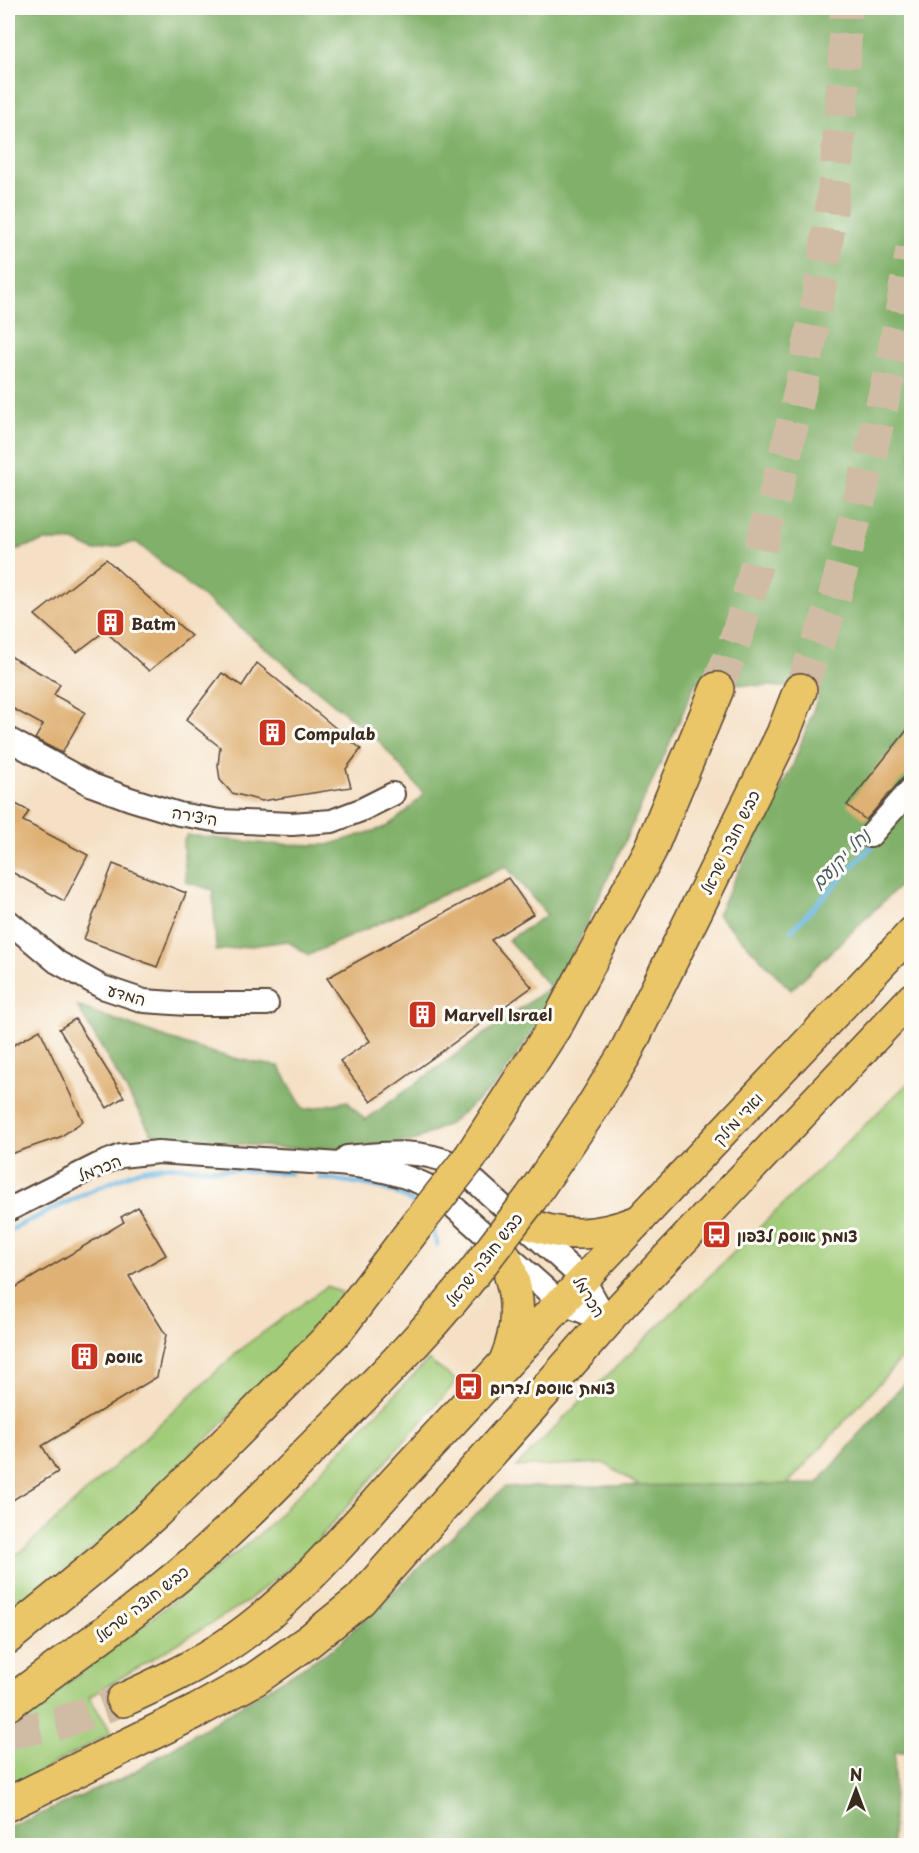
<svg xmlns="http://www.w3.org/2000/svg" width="919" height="1853" font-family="'Playpen Sans','Playpen Sans Hebrew',sans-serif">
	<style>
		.green { fill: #a1cc79; stroke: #6e7b4c; stroke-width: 1.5 }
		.forest { fill: #80b069; stroke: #5e6d44; stroke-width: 1.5 }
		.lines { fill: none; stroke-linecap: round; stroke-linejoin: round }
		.stream { stroke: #68b6e2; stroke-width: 5 }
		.building { fill: #dfb174 }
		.highway-tunnel { stroke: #d0bca4; stroke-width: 33; stroke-dasharray: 33 16; stroke-linecap: butt }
		.minor-casing { stroke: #574537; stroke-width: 26 }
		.major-casing { stroke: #574537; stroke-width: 33 }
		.highway-casing { stroke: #574537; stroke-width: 36 }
		.minor { stroke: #fff; stroke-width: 22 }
		.major { stroke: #eac669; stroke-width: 30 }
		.highway { stroke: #eac669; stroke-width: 33 }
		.highway-bridge-casing { stroke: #574537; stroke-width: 36; stroke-linecap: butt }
		.highway-bridge { stroke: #eac669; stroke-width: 33 }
		.labels { text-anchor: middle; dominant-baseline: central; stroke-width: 6; stroke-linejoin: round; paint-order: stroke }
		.poi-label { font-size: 16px; font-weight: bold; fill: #3b2a1e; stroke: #fdfcf7; text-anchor: start }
		.street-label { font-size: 16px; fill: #3b2a1e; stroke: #fdfcf7 }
		.water-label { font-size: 18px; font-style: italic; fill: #4b5b63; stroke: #fdfcf7 }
	</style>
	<rect width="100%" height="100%" fill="#fdfcf7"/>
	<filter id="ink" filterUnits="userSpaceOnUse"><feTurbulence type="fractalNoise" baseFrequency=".0167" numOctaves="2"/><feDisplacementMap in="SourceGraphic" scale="12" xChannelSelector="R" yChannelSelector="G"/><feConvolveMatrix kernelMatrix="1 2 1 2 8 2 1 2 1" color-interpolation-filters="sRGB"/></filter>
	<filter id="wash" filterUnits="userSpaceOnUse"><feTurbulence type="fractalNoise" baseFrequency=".008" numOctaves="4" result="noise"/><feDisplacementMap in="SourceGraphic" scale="24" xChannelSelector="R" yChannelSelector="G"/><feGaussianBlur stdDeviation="1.35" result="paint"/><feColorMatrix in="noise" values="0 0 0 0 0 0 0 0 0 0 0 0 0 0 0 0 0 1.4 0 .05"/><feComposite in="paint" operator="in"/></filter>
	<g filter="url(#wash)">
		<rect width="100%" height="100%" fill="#f5e0c5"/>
		<g class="green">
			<path d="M907,1084L912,1089L911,1348L775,1498L669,1505L604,1463L516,1467L579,1403Z"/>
			<path d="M327,1286L350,1296L122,1524L19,1608L8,1612V1560L24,1549L243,1347Z"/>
			<path d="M428,1360L457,1381L304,1556L245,1603L89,1697L112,1733L8,1789V1730L262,1532Z"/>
		</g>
		<g class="forest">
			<path d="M8,8H911V875L791,990L717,914L793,765L821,689L696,682L668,747L548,1008L499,1082L450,1123L414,1141L341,1148H282L153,1136L77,1006C143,1029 210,1058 279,1066L304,1110L347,1101L365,1120L550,987L508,940L547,915L506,866L309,955L287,941L216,951L213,890L186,882L183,842L187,835L267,844L328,845L386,827L407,811L424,794L379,741L136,542L95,551L74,541H45L8,552Z"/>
			<path d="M911,1375L912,1752H895L892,1845L8,1846V1828L127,1776L334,1648L505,1487L817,1484Z"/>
		</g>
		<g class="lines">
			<g class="stream">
				<path d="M791,931L875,843"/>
				<path d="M320,1178C353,1183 392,1184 418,1207"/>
				<path d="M432,1227L437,1244"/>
				<path d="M8,1231L86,1193L140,1170L165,1166L290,1173"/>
			</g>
		</g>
		<g id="blocks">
			<g class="building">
				<path d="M106,559L191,636L149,671L105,631L77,652L35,615Z"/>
				<path d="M8,655L60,684L54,695L85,712L62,753L35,739L43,725L8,706Z"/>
				<path d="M257,663L361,749L346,769L351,787L262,801L232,793L220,780L218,766L220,747L186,720L222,673L242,686Z"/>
				<path d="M912,724V771L902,779L866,820L847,805Z"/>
				<path d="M8,800L29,811L23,821L88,855L64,901L8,870Z"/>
				<path d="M113,864L186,893L157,967L84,939Z"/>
				<path d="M508,878L533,914L491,940L532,987L371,1102L340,1061L370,1041L327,978Z"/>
				<path d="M75,1019L124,1097L107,1108L59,1029Z"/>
				<path d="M40,1030L83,1121L60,1137L8,1155V1048Z"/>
				<path d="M138,1207L166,1255L129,1276L166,1335L157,1377L42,1446L58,1472L8,1503V1292L124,1222L121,1217Z"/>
			</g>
		</g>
	</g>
	<g filter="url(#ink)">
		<use href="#blocks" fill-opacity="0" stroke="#574537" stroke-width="1.5"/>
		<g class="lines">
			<g class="highway-tunnel">
				<path d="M717,689C726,665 736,640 743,616C753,581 761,545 771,510C815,345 843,179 846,8"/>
				<path d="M800,690L833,603L857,511L893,358L912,249"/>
				<path d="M8,1733L60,1723L123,1700"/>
			</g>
			<defs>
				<g id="minor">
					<path d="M8,739L92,785L130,799L179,814L220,821L292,824L332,821L361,810L393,794"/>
					<path d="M870,836L912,788"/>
					<path d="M8,921L57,962L102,987L144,1001L187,1004H267"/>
					<path d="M347,1157C386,1153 419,1148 457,1165L584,1280L607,1321"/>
					<path d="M8,1210L98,1165L121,1156L158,1152C198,1155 238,1157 278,1160C330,1163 389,1164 435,1190L561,1303L607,1321"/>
				</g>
				<g id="major">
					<path d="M519,1220C563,1239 596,1237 640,1220"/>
					<path d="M561,1303L912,932"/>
					<path d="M607,1321L912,998"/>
				</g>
				<g id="highway">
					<path d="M471,1156L559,1020L650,850L717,689"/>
					<path d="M531,1198L590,1111L625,1054L783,734L800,690"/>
					<path d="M500,1248C518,1284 523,1323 506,1361"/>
					<path d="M8,1637L100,1562L157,1511L215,1454L337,1330L420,1221"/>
					<path d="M123,1700C158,1684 192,1668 224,1647C291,1603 344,1539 397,1480C451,1421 506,1362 561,1303"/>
					<path d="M8,1704C69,1658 134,1614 192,1564C242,1521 287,1473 333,1427C384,1375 436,1323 480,1265"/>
					<path d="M8,1804L197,1711L255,1679L309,1641L360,1600L607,1321"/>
				</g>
			</defs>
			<use href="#minor" class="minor-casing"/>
			<use href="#major" class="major-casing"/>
			<use href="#highway" class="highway-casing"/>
			<use href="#minor" class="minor"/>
			<use href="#major" class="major"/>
			<use href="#highway" class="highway"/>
			<defs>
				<g id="highway-bridge">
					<path d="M420,1221L471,1156"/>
					<path d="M480,1265L531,1198"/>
				</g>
			</defs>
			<use href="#highway-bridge" class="highway-bridge-casing"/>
			<use href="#highway-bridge" class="highway-bridge"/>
		</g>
	</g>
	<defs>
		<symbol id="building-square" viewBox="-11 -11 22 22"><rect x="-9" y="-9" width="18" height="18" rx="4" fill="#c8321e" stroke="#fdfcf7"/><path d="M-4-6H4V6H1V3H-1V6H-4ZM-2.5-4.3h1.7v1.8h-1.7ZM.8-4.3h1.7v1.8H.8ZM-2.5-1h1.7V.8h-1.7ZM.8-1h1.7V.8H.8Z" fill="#fff"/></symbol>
		<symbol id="bus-square" viewBox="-11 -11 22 22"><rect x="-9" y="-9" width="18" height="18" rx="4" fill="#c8321e" stroke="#fdfcf7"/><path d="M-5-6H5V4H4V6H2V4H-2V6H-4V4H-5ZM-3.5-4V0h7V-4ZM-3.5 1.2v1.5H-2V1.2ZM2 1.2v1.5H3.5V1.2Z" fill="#fff"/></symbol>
	</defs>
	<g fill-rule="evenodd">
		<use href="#building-square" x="94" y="606" width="33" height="33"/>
		<use href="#building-square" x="256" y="716" width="33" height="33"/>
		<use href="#building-square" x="406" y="998" width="33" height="33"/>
		<use href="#bus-square" x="700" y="1218" width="33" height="33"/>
		<use href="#building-square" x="68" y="1340" width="33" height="33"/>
		<use href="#bus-square" x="452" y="1370" width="33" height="33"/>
	</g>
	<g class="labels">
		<g class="poi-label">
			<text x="131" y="623">Batm</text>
			<text x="294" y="733">Compulab</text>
			<text x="444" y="1014">Marvell Israel</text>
			<text x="737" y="1235">צומת אוסם לצפון</text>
			<text x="105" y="1356">אוסם</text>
			<text x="490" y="1387">צומת אוסם לדרום</text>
		</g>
		<g class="street-label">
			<text transform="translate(195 815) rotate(10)">היצירה</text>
			<text transform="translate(729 842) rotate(-64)">כביש חוצה ישראל</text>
			<text transform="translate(127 994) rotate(16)">המדע</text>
			<text transform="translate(737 1118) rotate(-47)">ואדי מילק</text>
			<text transform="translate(99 1167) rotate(-22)">הכרמל</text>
			<text transform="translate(483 1259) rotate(-52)">כביש חוצה ישראל</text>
			<text transform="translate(590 1296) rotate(59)">הכרמל</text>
			<text transform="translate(141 1603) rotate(-38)">כביש חוצה ישראל</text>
		</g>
		<g class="water-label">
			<text transform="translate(840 858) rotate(-46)">נחל יקנעם</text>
		</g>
	</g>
	<rect width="919" height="1853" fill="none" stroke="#fdfcf7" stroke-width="30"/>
	<g transform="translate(856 1790)" stroke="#fdfcf7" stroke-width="4.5" paint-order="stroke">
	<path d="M0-4.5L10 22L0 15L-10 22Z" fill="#3b2a1e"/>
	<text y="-9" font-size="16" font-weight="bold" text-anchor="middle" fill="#3b2a1e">N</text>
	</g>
</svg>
